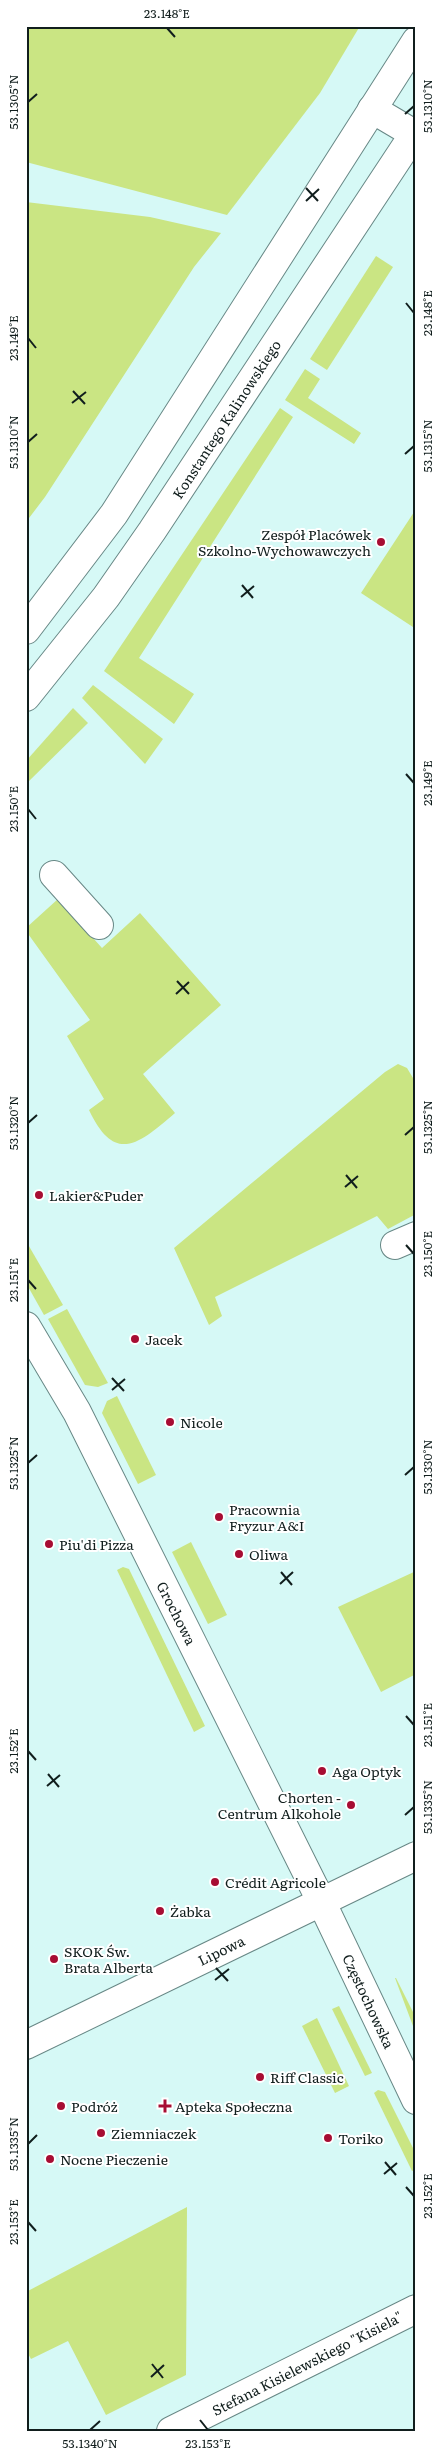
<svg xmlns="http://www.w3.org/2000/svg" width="442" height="2457" font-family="Literata,serif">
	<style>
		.green { fill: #cae583 }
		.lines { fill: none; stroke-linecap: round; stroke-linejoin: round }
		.minor-casing { stroke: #688886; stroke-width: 30 }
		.minor { stroke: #fff; stroke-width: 28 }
		.ticks { fill: none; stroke: #111e1d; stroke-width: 2 }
		.poi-dot { fill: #a70d33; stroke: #fff; stroke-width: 2 }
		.labels { text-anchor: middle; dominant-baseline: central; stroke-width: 4; stroke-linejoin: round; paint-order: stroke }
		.street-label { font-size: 14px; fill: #111e1d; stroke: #fff }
		.poi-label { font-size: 14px; fill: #111e1d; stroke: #fff; text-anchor: start }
		.neatline { fill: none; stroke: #111e1d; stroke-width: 2 }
		.ticks-label { font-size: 12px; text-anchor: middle; fill: #111e1d }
	</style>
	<rect width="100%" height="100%" fill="#d6f9f6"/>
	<g class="green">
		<path d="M26,26H360L320,93L227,215L26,162Z"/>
		<path d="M26,202L150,217L221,233L194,267L45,497L26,522Z"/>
		<path d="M376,256L393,267L327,370L310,359Z"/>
		<path d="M305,369L320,379L308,398L361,433L354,444L285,400Z"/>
		<path d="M280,408L293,417L139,658L194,694L174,724L104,671Z"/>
		<path d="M416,509V629L361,593Z"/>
		<path d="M93,685L163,739L145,764L82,698Z"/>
		<path d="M73,708L88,723L26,784V761Z"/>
		<path d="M58,899L102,948L140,913L221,1005L143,1074L175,1113C139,1144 115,1165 89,1110L104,1099L67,1036L90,1020L26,931V928Z"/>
		<path d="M398,1064L407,1068L416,1083V1214L388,1229L377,1216L215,1297L222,1316L209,1325L174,1248L385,1072Z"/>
		<path d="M26,1241L63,1305L44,1315L26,1283Z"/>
		<path d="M67,1309L108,1383L98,1387L85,1385L48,1319Z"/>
		<path d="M117,1396L156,1475L138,1484L102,1413L107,1401Z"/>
		<path d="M191,1542L227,1615L208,1624L172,1552Z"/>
		<path d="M123,1567L129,1569L205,1726L194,1732L117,1570Z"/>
		<path d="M416,1571V1674L381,1692L338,1607Z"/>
		<path d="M395,1978H396L416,2018V2034Z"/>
		<path d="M339,2006L372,2073L365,2076L332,2009Z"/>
		<path d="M317,2018L349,2086L335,2093L302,2026Z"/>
		<path d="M378,2090L385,2092L416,2154V2169L412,2171L374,2093Z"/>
		<path d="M187,2207L186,2375L106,2415L68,2341L31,2359L26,2350V2292Z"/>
	</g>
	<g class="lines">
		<defs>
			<g id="minor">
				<path d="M372,109L416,135"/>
				<path d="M26,630L114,514L416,41"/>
				<path d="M26,697L106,597L152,531L416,131"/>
				<path d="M54,875L99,925"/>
				<path d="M395,1245L416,1236"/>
				<path d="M26,1326L77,1412L322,1903L416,2100"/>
				<path d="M26,2045L416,1856"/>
				<path d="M171,2431L416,2309"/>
			</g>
		</defs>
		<use href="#minor" class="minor-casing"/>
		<use href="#minor" class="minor"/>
	</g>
	<path class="ticks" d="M167,28L175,37M28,102L37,94M405,114L414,106M306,188L318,201M306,201L319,189M406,303L414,313M28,338L36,348M73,391L85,404M72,403L86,392M28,442L37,434M405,454L414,446M242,585L253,598M241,597L254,586M406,774L414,783M28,809L36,819M177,981L189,994M176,994L189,982M28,1123L37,1115M405,1135L414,1127M346,1175L357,1188M345,1187L358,1176M406,1245L414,1254M28,1280L36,1289M112,1378L124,1391M112,1390L125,1379M28,1463L37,1455M405,1475L414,1467M281,1572L292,1585M280,1584L293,1572M406,1716L414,1725M28,1751L36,1760M48,1774L59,1787M47,1786L60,1775M405,1815L414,1807M216,1968L228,1981M215,1980L229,1969M28,2144L37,2135M385,2162L396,2175M384,2174L397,2163M406,2187L414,2196M28,2222L36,2231M152,2364L163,2378M151,2377L164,2365M200,2420L208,2430M90,2430L100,2421"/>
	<g class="poi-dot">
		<circle cx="381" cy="542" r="5"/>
		<circle cx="39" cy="1195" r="5"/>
		<circle cx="135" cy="1339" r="5"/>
		<circle cx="170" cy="1422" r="5"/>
		<circle cx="219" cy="1517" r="5"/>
		<circle cx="49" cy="1544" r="5"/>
		<circle cx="239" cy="1554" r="5"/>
		<circle cx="322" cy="1771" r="5"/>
		<circle cx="351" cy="1805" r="5"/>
		<circle cx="215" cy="1882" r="5"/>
		<circle cx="160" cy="1911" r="5"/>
		<circle cx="54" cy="1959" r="5"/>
		<circle cx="260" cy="2077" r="5"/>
		<circle cx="61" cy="2106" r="5"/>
		<path d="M162.5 2098.5h5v5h5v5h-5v5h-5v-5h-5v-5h5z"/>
		<circle cx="101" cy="2133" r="5"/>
		<circle cx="328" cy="2138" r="5"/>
		<circle cx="50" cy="2159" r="5"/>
	</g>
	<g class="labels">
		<g class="street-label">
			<text transform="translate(226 419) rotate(-57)">Konstantego Kalinowskiego</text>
			<text transform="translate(177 1613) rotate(63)">Grochowa</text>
			<text transform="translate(221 1950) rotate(-26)">Lipowa</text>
			<text transform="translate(369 2001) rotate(65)">Częstochowska</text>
			<text transform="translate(307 2363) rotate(-27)">Stefana Kisielewskiego "Kisiela"</text>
		</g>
		<g class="poi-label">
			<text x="371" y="534" text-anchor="end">Zespół Placówek<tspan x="371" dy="16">Szkolno-Wychowawczych</tspan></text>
			<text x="49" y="1195">Lakier&amp;Puder</text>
			<text x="145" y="1339">Jacek</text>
			<text x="180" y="1422">Nicole</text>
			<text x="229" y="1509">Pracownia<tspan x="229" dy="16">Fryzur A&amp;I</tspan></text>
			<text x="59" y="1544">Piu'di Pizza</text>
			<text x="249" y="1554">Oliwa</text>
			<text x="332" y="1771">Aga Optyk</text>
			<text x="341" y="1797" text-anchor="end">Chorten -<tspan x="341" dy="16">Centrum Alkohole</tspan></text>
			<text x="225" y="1882">Crédit Agricole</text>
			<text x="170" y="1911">Żabka</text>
			<text x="64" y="1951">SKOK Św.<tspan x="64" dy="16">Brata Alberta</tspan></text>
			<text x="270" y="2077">Riff Classic</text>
			<text x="71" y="2106">Podróż</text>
			<text x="175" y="2106">Apteka Społeczna</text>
			<text x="111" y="2133">Ziemniaczek</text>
			<text x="338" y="2138">Toriko</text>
			<text x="60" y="2159">Nocne Pieczenie</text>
		</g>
	</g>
	<rect width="442" height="2457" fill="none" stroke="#ffffff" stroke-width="55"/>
	<rect x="28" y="28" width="386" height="2402" class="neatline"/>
	<g class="ticks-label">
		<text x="167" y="18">23.148°E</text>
		<text transform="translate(14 102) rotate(-90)" y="4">53.1305°N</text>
		<text transform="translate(428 106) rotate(-90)" y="4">53.1310°N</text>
		<text transform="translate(428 313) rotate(-90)" y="4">23.148°E</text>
		<text transform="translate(14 338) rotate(-90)" y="4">23.149°E</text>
		<text transform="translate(14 442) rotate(-90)" y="4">53.1310°N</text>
		<text transform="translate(428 446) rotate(-90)" y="4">53.1315°N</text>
		<text transform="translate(428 783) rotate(-90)" y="4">23.149°E</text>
		<text transform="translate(14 809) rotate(-90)" y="4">23.150°E</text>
		<text transform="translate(14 1123) rotate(-90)" y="4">53.1320°N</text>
		<text transform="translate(428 1127) rotate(-90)" y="4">53.1325°N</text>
		<text transform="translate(428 1254) rotate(-90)" y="4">23.150°E</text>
		<text transform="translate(14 1280) rotate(-90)" y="4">23.151°E</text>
		<text transform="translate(14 1463) rotate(-90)" y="4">53.1325°N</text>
		<text transform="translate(428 1467) rotate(-90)" y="4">53.1330°N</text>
		<text transform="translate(428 1725) rotate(-90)" y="4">23.151°E</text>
		<text transform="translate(14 1751) rotate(-90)" y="4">23.152°E</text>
		<text transform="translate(428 1807) rotate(-90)" y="4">53.1335°N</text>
		<text transform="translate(14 2144) rotate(-90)" y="4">53.1335°N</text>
		<text transform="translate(428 2196) rotate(-90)" y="4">23.152°E</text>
		<text transform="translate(14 2222) rotate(-90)" y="4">23.153°E</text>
		<text x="90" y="2448">53.1340°N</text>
		<text x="208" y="2448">23.153°E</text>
	</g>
</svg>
